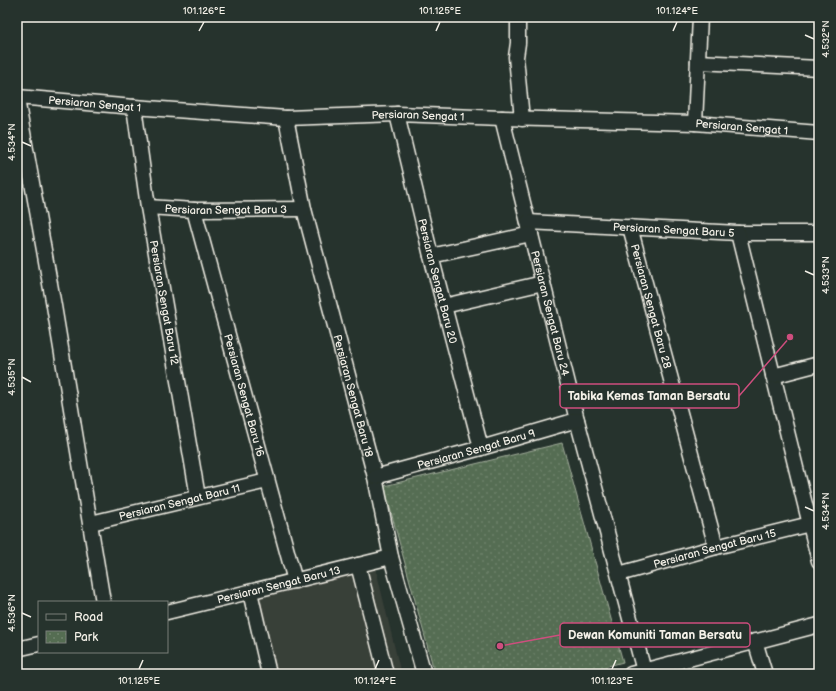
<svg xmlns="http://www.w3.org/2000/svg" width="836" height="691" font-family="'Balsamiq Sans',sans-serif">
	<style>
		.built { fill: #393f38 }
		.park { fill: url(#park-dots); stroke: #a4af9d }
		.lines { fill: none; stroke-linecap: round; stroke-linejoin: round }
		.minor-casing { stroke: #f4f1e8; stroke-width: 17 }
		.minor { stroke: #26332d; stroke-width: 14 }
		.ticks { fill: none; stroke: #f4f1e8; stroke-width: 1.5 }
		.labels { text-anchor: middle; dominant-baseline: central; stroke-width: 4; stroke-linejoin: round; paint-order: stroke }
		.street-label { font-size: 11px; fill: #f4f1e8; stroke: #26332d }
		.leader { fill: none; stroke: #ce4e7e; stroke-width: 1.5 }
		.callout-dot { fill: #ce4e7e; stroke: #26332d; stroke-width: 1.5 }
		.callout { fill: #26332d; stroke: #ce4e7e; stroke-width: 1.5 }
		.callout-label { font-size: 12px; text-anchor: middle; font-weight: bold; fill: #f4f1e8 }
		.neatline { fill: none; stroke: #f4f1e8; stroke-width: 1.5 }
		.ticks-label { font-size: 10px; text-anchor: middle; fill: #f4f1e8 }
	</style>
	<defs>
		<pattern id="park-dots" width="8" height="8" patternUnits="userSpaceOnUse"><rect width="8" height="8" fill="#556d52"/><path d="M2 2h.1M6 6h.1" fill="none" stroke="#6e826b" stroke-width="1.8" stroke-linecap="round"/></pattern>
	</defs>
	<rect width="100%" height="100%" fill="#26332d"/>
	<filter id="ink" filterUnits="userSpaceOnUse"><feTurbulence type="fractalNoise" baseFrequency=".025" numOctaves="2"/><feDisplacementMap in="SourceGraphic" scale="8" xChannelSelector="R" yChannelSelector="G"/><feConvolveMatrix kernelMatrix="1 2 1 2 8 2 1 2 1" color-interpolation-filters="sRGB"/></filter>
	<g filter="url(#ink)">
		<path class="built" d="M373,557L401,674H269L248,591Z"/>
		<path class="park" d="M562,443L623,662L579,674H435L384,486Z"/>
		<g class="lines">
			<defs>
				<g id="minor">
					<path d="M518,17V43L516,57L522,119"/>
					<path d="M698,62L819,68"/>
					<path id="s1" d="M17,97L134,107L286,118L397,114L502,118L695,123L819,133"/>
					<path d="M17,99L54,306L103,602"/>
					<path id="s2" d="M134,107L148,207L198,497"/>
					<path id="s3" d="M397,114L431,256L481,448"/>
					<path id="s4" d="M286,118L304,209L375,477L391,557L424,674"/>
					<path id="s5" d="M502,118L577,420L644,671"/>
					<path d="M695,123L700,17"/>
					<path id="s6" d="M148,207L194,210L304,209"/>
					<path id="s7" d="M194,210L295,581"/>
					<path id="s8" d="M528,222L738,233H819"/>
					<path id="s9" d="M630,227L716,547"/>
					<path d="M738,233L819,561"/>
					<path d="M431,256L531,234"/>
					<path d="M444,306L543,283"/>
					<path d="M773,376L819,364"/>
					<path id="s10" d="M375,477L481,448L577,420"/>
					<path id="s11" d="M91,523L267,481"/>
					<path d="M358,565L386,674"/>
					<path id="s12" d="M619,574L716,547L810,524"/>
					<path d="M250,592L269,674"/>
					<path id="s13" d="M167,612L391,557"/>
					<path d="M755,641L765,674"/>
					<path d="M17,649L39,644"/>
					<path d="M631,674L819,625"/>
				</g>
			</defs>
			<use href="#minor" class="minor-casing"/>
			<use href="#minor" class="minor"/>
		</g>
	</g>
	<path class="ticks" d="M199,31L204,22M436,31L440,22M673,31L677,22M805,35L814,39M22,142L31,146M805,271L814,275M22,377L31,382M805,507L814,511M22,613L31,617M139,669L143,660M375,669L379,660M612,669L616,660"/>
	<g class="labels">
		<g class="street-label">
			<text stroke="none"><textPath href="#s1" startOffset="78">Persiaran Sengat 1</textPath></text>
			<text stroke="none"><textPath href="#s1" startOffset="402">Persiaran Sengat 1</textPath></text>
			<text stroke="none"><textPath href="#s1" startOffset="726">Persiaran Sengat 1</textPath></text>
			<text stroke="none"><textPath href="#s6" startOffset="78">Persiaran Sengat Baru 3</textPath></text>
			<text stroke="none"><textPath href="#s8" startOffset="146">Persiaran Sengat Baru 5</textPath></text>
			<text stroke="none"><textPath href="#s3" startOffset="172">Persiaran Sengat Baru 20</textPath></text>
			<text stroke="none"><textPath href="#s2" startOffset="198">Persiaran Sengat Baru 12</textPath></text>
			<text stroke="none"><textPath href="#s9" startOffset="82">Persiaran Sengat Baru 28</textPath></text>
			<text stroke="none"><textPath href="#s5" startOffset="201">Persiaran Sengat Baru 24</textPath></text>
			<text stroke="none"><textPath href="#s7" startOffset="192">Persiaran Sengat Baru 16</textPath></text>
			<text stroke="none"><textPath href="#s4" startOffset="286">Persiaran Sengat Baru 18</textPath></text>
			<text stroke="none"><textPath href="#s10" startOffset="105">Persiaran Sengat Baru 9</textPath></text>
			<text stroke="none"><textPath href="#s11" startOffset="91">Persiaran Sengat Baru 11</textPath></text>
			<text stroke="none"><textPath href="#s12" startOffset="99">Persiaran Sengat Baru 15</textPath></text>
			<text stroke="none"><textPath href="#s13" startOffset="115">Persiaran Sengat Baru 13</textPath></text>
		</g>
	</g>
	<path class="leader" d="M790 337L739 396M500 646L560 635"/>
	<g class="callout-dot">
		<circle cx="790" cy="337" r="4"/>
		<circle cx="500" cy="646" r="4"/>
	</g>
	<g class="callout">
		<rect x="560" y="384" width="179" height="24" rx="4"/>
		<rect x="560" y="623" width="190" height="24" rx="4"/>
	</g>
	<g class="callout-label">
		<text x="649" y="400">Tabika Kemas Taman Bersatu</text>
		<text x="655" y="639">Dewan Komuniti Taman Bersatu</text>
	</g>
	<rect width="836" height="691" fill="none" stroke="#26332d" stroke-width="44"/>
	<rect x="38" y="601" width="130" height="52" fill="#26332d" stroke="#787f78"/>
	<rect x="46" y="614" width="20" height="6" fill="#26332d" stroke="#787f78"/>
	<text x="74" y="621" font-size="12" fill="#f4f1e8">Road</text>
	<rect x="46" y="631" width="20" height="12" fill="url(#park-dots)" stroke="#787f78"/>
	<text x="74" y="641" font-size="12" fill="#f4f1e8">Park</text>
	<rect x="22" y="22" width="792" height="647" class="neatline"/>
	<g class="ticks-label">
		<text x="204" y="14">101.126°E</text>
		<text x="440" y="14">101.125°E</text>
		<text x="677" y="14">101.124°E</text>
		<text transform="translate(825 39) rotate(-90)" y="4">4.532°N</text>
		<text transform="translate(11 142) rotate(-90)" y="4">4.534°N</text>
		<text transform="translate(825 275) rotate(-90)" y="4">4.533°N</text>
		<text transform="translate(11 377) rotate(-90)" y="4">4.535°N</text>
		<text transform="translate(825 511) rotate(-90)" y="4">4.534°N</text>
		<text transform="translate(11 613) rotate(-90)" y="4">4.536°N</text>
		<text x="139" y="684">101.125°E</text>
		<text x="375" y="684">101.124°E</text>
		<text x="612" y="684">101.123°E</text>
	</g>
</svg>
